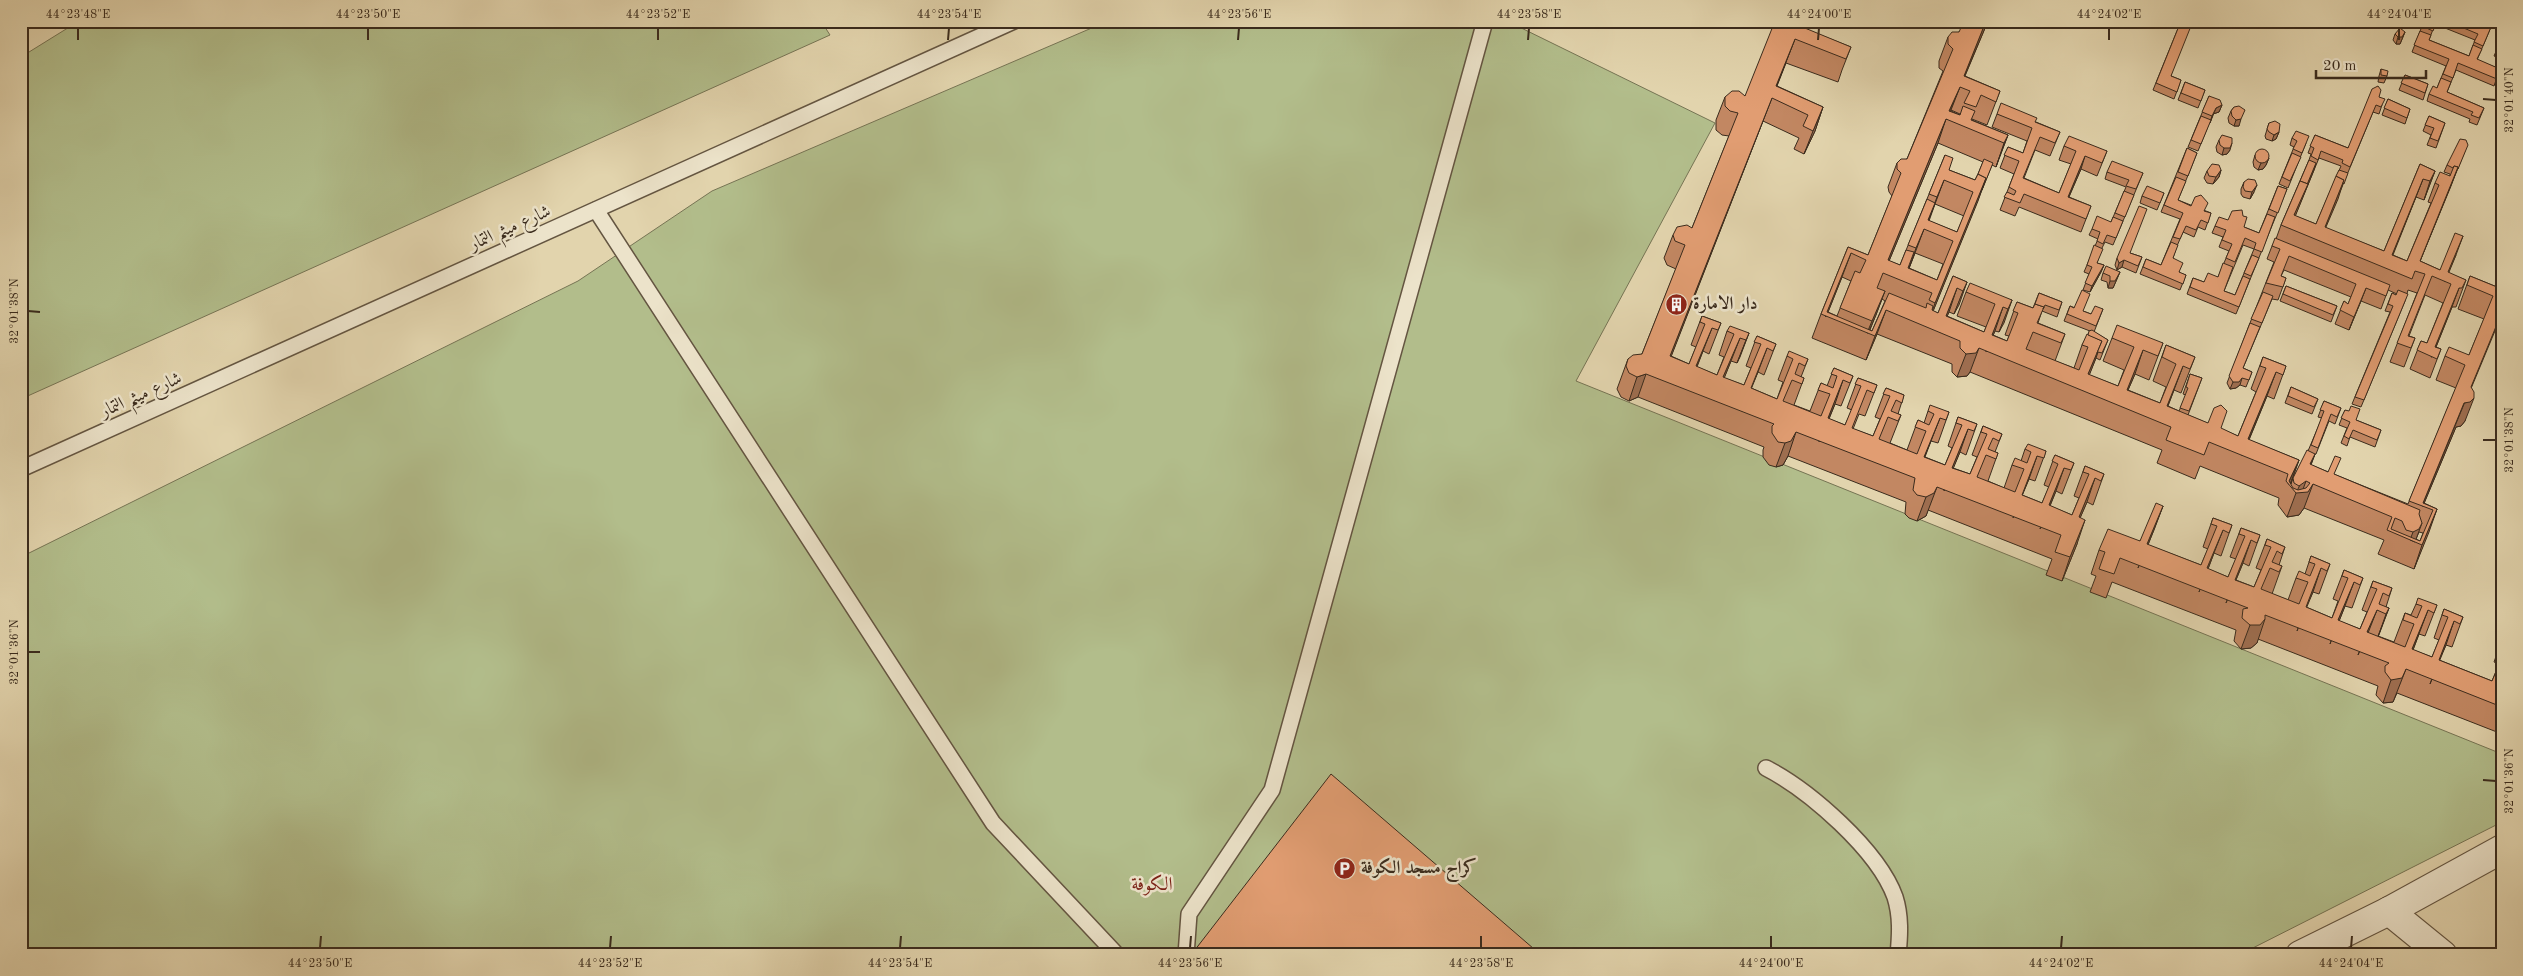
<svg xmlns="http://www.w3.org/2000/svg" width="2523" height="976" font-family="'Old Standard TT',Amiri,serif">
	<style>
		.green { fill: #b2bd8b; stroke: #767454 }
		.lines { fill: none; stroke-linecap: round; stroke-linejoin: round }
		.lane-casing { stroke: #645541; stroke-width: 18 }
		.street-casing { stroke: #645541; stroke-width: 30 }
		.lane { stroke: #ece3ca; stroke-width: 15 }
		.street { stroke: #ece3ca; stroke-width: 28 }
		.wall { fill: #c28762; stroke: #3a2b1d; fill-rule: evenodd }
		.shaded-wall { fill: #9e6e50; stroke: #3a2b1d }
		.building { fill: #e19d72; stroke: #3a2b1d }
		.ticks { fill: none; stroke: #3a2b1d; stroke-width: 2 }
		.labels { text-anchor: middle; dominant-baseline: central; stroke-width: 5; stroke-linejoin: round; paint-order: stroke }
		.street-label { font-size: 18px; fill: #3a2b1d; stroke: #ece3ca }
		.poi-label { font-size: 18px; font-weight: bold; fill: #3a2b1d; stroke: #ece3ca; text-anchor: start }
		.neighbourhood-label { font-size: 19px; fill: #7a1f14; stroke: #ece3ca }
		.neatline { fill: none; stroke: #3a2b1d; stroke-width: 2 }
		.ticks-label { font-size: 12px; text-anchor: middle; fill: #3a2b1d }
	</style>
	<rect width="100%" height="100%" fill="#e2d4ad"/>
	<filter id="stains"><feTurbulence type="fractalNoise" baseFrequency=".004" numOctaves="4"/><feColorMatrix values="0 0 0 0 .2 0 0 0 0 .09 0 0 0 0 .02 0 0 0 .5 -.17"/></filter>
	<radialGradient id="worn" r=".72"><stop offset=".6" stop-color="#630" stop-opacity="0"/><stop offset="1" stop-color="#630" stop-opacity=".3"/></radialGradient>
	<g class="green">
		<path d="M79,21H821L830,35L21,399V57Z"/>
		<path d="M1108,21H1507L1715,123L1576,381L2502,754V822L2239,955H21V557L578,281L712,191Z"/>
	</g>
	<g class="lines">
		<defs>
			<g id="lane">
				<path d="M596,210L993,823L1117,955"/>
				<path d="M21,469L1014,21"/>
				<path d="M1766,768C1809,790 1878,850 1895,897C1901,916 1900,935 1898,955"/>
				<path d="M1186,955L1189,914L1272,790L1485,21"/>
			</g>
			<g id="street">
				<path d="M2389,911L2443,955"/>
				<path d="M2300,955L2389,911L2502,849"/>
			</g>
		</defs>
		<use href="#lane" class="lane-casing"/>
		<use href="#street" class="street-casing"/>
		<use href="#lane" class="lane"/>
		<use href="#street" class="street"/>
	</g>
	<g class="wall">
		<path d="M1988,21L1965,76L2000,91L1987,125L1972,119V120L2008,135L1996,167L1992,165L1933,311L1938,313L1953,276L1967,282L1954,314L1949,312L1947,316L1984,332L1986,327L1957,316L1966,292L2012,300L1999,332L1995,331L1993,335L2007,341L2009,336L2005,335L2017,302L2033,308L2039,293L2062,302L2057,317L2042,311L2038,323L2065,334L2055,361L2074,368L2082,345L2090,331L2064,321L2070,306L2091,314L2103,309L2094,332L2108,340L2100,360L2096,358L2089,375L2118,386L2124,370L2103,361L2112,338L2163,343L2149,380L2135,374L2128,390L2160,403L2166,387L2153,381L2166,345L2195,357L2181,393L2174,390L2168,406L2179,411L2186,395L2183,394L2190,374L2202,378L2188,415L2238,436L2256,392L2251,389L2263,357L2286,366L2274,399L2267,396L2249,440L2299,460L2291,483V484L2293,478L2308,451L2322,418L2318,417L2324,401L2341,408L2335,424L2329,421L2316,454H2315L2311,465L2408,504L2456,388L2436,380L2445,356L2469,355L2484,319L2458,309L2470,276L2497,287L2471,388L2465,421L2461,426L2456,427L2424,503L2437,509L2414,569L2378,554L2384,540L2304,508L2299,515L2287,517L2278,505L2279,498L2200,466L2195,479L2157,463L2162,450L1970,372L1967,376L1957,377L1952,372V364L1877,334L1866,360L1812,338L1821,314L1848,247L1868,255L1892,196L1889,192L1888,187L1897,163L1907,159L1943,71L1939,68V61L1948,37L1959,32ZM1951,110L1960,114V115L1951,111ZM1938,143L1983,162L1978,174L1975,180L1949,170L1945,155L1900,265L1889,261ZM1935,204L1964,216L1957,232L1929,221ZM1915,253L1943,264L1937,280L1909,268ZM1842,277L1851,281L1837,316L1828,312ZM1882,299L1885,301L1872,331L1870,330ZM2419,532L2423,533L2420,541L2416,539Z"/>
		<path d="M2054,21H2069L2067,26Z"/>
		<path d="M2158,21H2177L2174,28Z"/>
		<path d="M2181,21L2171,76L2181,80L2174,99L2153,90Z"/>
		<path d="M2400,21H2414L2412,26L2407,25L2402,27Z"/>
		<path d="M2424,21H2477L2491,27L2477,60L2500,69L2494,86L2456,70L2447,92L2484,108L2477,125L2469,122L2470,119L2427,101L2429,94L2437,88L2446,66L2412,52ZM2435,24L2475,40L2469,56L2429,40Z"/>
		<path d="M1800,27L1851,47L1842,70L1838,82L1786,63L1777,86L1823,107L1815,131L1804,154L1794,149L1799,138L1763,121L1671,356L1689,364L1696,347L1691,345L1702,316L1721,323L1709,354L1703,351L1697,367L1717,375L1724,357L1719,355L1727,331L1749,333L1737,363L1731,361L1724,378L1744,385L1751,368L1746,366L1757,336L1776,344L1764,375L1758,372L1751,388L1777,399L1783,382L1778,380L1787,356L1808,359L1801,377L1804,378L1794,405L1810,411L1821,383L1827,386L1834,368L1853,376L1841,406L1835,404L1829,419L1845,425L1852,410L1847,408L1858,378L1877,385L1865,416L1859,414L1853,429L1873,436L1880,419L1875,417L1886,388L1904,395L1898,414L1901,415L1890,443L1907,450L1918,420L1924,423L1928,411L1949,412L1938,443L1931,441L1925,457L1945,465L1952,448L1948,446L1958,417L1977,424L1966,455L1960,452L1953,468L1970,474L1977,457L1972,455L1983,426L2002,434L1995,452L1998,453L1988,481L2004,488L2012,465L2021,461L2025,449L2046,451L2035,481L2029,479L2022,495L2042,503L2049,487L2044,485L2055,455L2074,463L2062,494L2056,491L2050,506L2072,515L2079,498L2074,496L2085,466L2104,474L2093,505L2087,502L2080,518L2077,544L2062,581L2046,575L2052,559L1928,510L1926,516L1917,521L1909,518L1905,514L1906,502L1788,456L1783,465L1776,467L1769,465L1763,457V450L1764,447L1638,397L1629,401L1621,397L1617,389L1628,359L1642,354L1676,269L1667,265L1664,258L1673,235L1692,228L1729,136L1722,135L1716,130V120L1725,97L1745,96Z"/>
		<path d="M2405,32L2400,44H2396L2393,40L2395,34Z"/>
		<path d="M2502,38V59L2494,56Z"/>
		<path d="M2381,69L2387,76L2384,83L2378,82L2379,76Z"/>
		<path d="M2405,75L2428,84L2423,100L2399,90Z"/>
		<path d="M2185,82L2205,90L2198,108L2178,100Z"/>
		<path d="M2209,96L2222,105L2219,112L2213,114L2198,151L2188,147Z"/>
		<path d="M2379,97L2382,105L2379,114L2373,112L2325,228L2384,251L2420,164L2435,171L2424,200L2416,197L2393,255L2407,261L2431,203L2428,202L2435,183L2450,176V174L2444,172L2447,165L2465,151L2420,261L2440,270L2456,255L2448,273L2466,280L2456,307H2452L2436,347L2441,349L2430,378L2410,369L2421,341L2427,343L2443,303L2425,295L2409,336L2415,338L2404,367L2390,362L2417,293L2408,290L2405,301L2361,407L2352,404L2390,312L2385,311L2392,293L2396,295L2397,294L2388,290L2381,309L2361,301L2349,330L2335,324L2344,301L2348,304L2351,297L2284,270L2281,276L2286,278L2278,300L2272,299L2243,368L2252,372L2246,387L2240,385L2236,388L2230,389L2227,383L2250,323L2274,262L2267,259L2272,246L2276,239L2281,225L2309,160L2311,154L2308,153L2315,135L2348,148ZM2319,158L2341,166L2316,224L2295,216Z"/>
		<path d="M2388,99L2410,109L2405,124L2382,115Z"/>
		<path d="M2234,107L2239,126H2234L2229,123L2228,118L2231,111Z"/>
		<path d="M1997,114L2036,122L2060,132L2050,156L2035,150L2024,178L2059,193L2071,164L2059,160L2064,146L2107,151L2097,176L2081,169L2069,197L2091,206L2081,232L2019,207L2015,216L2000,210L2014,174L2000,168L2008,147L2023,153L2027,141L1992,127Z"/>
		<path d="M2429,116L2445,123L2436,148L2427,145L2431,135L2423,131Z"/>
		<path d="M2269,123L2279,132L2276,139L2272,141L2266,139L2265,136Z"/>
		<path d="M2292,138L2306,143L2288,188L2279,184L2294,147L2290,145Z"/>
		<path d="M2219,140L2230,150L2227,154L2222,155L2217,152L2216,147Z"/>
		<path d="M2187,148L2197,153L2178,200L2211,213L2205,230L2198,227L2194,237L2183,232L2177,246L2173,258L2180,273L2186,275L2180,290L2140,274L2146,259L2161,265L2180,219L2161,212Z"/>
		<path d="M2255,155L2269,158L2266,165L2263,169L2258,170L2254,167L2253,162Z"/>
		<path d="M2221,170L2219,177L2213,184L2207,183L2204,178L2207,171Z"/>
		<path d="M2107,172L2143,173L2113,245L2105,242L2102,248L2097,263L2104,265L2101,272L2090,292L2083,290L2089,274L2084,272L2098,239L2089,235L2092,229L2111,222L2126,187L2105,179Z"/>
		<path d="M2244,182L2254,192L2250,199L2243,197L2241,194V189Z"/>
		<path d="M2278,186L2287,189L2236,314L2187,294L2193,278L2204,282L2218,277L2224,263L2229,251L2219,247L2223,237L2212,233L2215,226L2244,227L2259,233ZM2243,245L2254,249L2235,295L2224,291Z"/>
		<path d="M2164,193L2157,210L2140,203L2142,196Z"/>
		<path d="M2130,253L2142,257L2136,273L2122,267L2117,270L2115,265L2117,258Z"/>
		<path d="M2120,272L2113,288H2108L2107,282L2101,280L2103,273Z"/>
		<path d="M2286,286L2337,306L2331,322L2280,301Z"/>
		<path d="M2291,387L2318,399L2312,414L2285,403Z"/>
		<path d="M2345,410L2356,420L2381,430L2375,447L2350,437L2347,446L2341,443L2347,428L2339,425Z"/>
		<path d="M2163,506L2148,545L2201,565L2208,549L2203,547L2213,518L2232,525L2221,556L2214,553L2208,569L2228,577L2236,559L2230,557L2241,528L2260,535L2249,566L2243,563L2236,580L2254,587L2261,570L2256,568L2267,539L2285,547L2279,565L2282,566L2272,594L2288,600L2296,578L2305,574L2311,556L2330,564L2319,594L2313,592L2306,607L2332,618L2338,601L2333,599L2344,570L2363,578L2352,608L2345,606L2339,621L2360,629L2367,612L2362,610L2373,581L2392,588L2386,607L2389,608L2378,636L2394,642L2405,613L2411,615L2416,604L2437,605L2425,636L2419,634L2413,650L2432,657L2439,640L2434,638L2444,609L2463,617L2452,647L2446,645L2439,660L2492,681L2499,664L2494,662L2502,640V680L2500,684L2502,685V734L2397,693L2393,702L2383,703L2376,695L2377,690L2378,686L2258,639L2257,643L2251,648L2241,649L2234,641L2236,630L2112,582L2106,598L2090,592L2096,576L2091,574L2099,550L2140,541Z"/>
	</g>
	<g class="shaded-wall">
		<path d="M1986,21H1988L1960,87L1964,76Z"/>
		<path d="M2404,21H2408L2407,25L2402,27Z"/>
		<path d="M2405,32L2400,44H2396L2398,37Z"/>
		<path d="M1795,39L1763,121L1662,380L1670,356Z"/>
		<path d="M1960,87L1951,110L1947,120L1946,119Z"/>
		<path d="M2222,105L2219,112L2213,114L2210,123L2216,108Z"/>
		<path d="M1823,107L1815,131L1804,154L1813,131Z"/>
		<path d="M1946,119L1938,143L1884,273L1888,260Z"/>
		<path d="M2241,119L2239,126H2234L2236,120Z"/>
		<path d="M2279,132L2276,139L2272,141L2274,135Z"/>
		<path d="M2008,135L1999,158L1996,167L2004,143Z"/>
		<path d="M2232,143L2230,150L2227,154L2222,155L2224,148Z"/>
		<path d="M2085,156L2081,169L2063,210L2068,197Z"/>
		<path d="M2269,158L2266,165L2263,169L2258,170L2261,163Z"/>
		<path d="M2316,163L2314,170L2290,229L2294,215Z"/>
		<path d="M2458,167L2451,186L2416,271Z"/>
		<path d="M2221,170L2219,177L2213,184L2216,177Z"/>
		<path d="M2435,171L2428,189L2424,200L2430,181Z"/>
		<path d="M1986,178L1978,201L1927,326L1935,303Z"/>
		<path d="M2423,179L2416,197L2387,268L2392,255Z"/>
		<path d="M1944,180L1935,204L1928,221L1937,197Z"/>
		<path d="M2344,180L2338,199L2320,241L2325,227Z"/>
		<path d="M2257,185L2254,192L2250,199L2252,192Z"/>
		<path d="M1924,229L1915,253L1908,271L1916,248Z"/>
		<path d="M2463,236L2456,255L2445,282L2444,281Z"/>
		<path d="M1851,253L1842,277L1826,317L1825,316Z"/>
		<path d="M2124,260L2122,267L2117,270L2119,263Z"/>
		<path d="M2104,265L2101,272L2090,292L2092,286Z"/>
		<path d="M2120,272L2113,288H2108L2110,281Z"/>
		<path d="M1967,282L1959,305L1954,314L1963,291Z"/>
		<path d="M1957,288L1949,312L1940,333L1946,316Z"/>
		<path d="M2366,288L2361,301L2349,330L2354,317Z"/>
		<path d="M2459,288L2452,307L2432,357H2431Z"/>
		<path d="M1885,291L1876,315L1868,333H1867L1872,321Z"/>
		<path d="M2012,300L2004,323L1999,332L2008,309Z"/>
		<path d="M2003,307L1995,331L1986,352L1992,335Z"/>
		<path d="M1886,310L1877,334L1866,360L1875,336Z"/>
		<path d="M2502,312V314L2465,403L2474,398L2465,421L2461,426L2456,427L2423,506H2422Z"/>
		<path d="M1712,328L1703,351L1687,390L1696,366Z"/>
		<path d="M1749,333L1740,357L1737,363L1746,340Z"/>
		<path d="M1740,338L1731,361L1715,401L1723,377Z"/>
		<path d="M2102,341L2096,358L2083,391L2088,374Z"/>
		<path d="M1767,348L1758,372L1742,412L1751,388Z"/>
		<path d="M1979,348L1970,372L1967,376L1957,377L1966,354Z"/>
		<path d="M2143,350L2135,374L2121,406L2127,390Z"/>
		<path d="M2183,366L2174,390L2161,423L2167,406Z"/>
		<path d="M2276,372L2267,396L2242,456L2248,439Z"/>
		<path d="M1646,374L1638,397L1629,401L1637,377Z"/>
		<path d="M2242,378L2240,385L2236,388L2230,389L2233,382Z"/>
		<path d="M1843,380L1835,404L1819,442L1828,418Z"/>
		<path d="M1940,418L1931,441L1915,480L1924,457Z"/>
		<path d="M1968,429L1960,452L1944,491L1952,468Z"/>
		<path d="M1796,432L1788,456L1783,465L1776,467L1785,443Z"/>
		<path d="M2315,454L2306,477V481L2302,492L2313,484L2304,508L2299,515L2287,517L2296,493Z"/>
		<path d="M2037,456L2029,479L2013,518L2022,495Z"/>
		<path d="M2299,460L2290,484H2288Z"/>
		<path d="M2064,468L2056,491L2040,529L2049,505Z"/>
		<path d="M2095,478L2087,502L2070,541L2079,517Z"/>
		<path d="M1937,487L1926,516L1917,521L1926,497Z"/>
		<path d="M2163,506L2154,530L2138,568L2147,544Z"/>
		<path d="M2437,509L2429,532L2414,569L2422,545Z"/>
		<path d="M2085,520L2077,544L2062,581L2070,557Z"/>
		<path d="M2422,523L2415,542L2410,540L2413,532Z"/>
		<path d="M2223,530L2214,553L2199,592L2207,568Z"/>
		<path d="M2251,540L2243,563L2226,603L2235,580Z"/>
		<path d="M2321,568L2313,592L2297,631L2306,607Z"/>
		<path d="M2354,582L2345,606L2330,644L2338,620Z"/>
		<path d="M2389,608L2380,632L2378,637L2386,614Z"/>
		<path d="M2377,610L2368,633L2358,655L2367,632Z"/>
		<path d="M2428,610L2419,634L2404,673L2412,649Z"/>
		<path d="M2265,619L2257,643L2251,648L2241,649L2250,625Z"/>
		<path d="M2454,621L2446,645L2430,684L2439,660Z"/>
		<path d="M2406,669L2393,702L2383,703L2391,680Z"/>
	</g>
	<g class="building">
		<path d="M1775,21H1802L1800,26L1851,47L1846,59L1795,39L1776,86L1823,107L1813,131L1803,126L1808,115L1772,98L1670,356L1689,364L1705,324L1700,322L1702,316L1721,323L1718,330L1712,328L1696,366L1717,375L1734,334L1727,331L1730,326L1749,333L1746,340L1740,338L1723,377L1744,385L1761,344L1754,342L1757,336L1776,344L1773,351L1767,348L1751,388L1777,399L1793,359L1787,356L1789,351L1808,359L1805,366L1799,363L1795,374L1804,378L1802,384L1792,380L1783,401L1821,416L1830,394L1818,390L1821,383L1833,388L1837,376L1831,374L1834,368L1853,376L1850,383L1843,380L1828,418L1845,425L1861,386L1855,384L1858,378L1877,385L1874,393L1867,390L1852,428L1873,436L1890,396L1883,394L1886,388L1904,395L1902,403L1896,400L1891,411L1901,415L1898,421L1888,417L1879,439L1917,454L1926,431L1915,427L1918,420L1929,425L1934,414L1928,411L1930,405L1949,412L1946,420L1940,418L1924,457L1945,465L1962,425L1956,423L1958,417L1977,424L1974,431L1968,429L1952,468L1970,474L1987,434L1981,432L1983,426L2002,434L1999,441L1993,438L1988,449L1998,453L1996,459L1986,455L1977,477L2015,492L2024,469L2012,465L2015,458L2027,463L2031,452L2025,449L2028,444L2046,451L2044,458L2037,456L2022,495L2042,503L2058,464L2052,461L2055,455L2074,463L2071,470L2064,468L2049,505L2072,515L2089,474L2083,472L2085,466L2104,474L2101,481L2095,478L2079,517L2085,520L2070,557L2055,552L2061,535L1937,487L1934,493L1926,497L1917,495L1913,490L1915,478L1796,432L1791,441L1785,443L1778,442L1772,433V426L1774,424L1646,374L1637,377L1629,373L1626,366L1628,359L1633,355L1642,354L1685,245L1675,241L1673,235L1677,227L1687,225L1692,228L1738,113L1730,111L1725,106V97L1732,91H1739L1745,96Z"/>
		<path d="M1964,21H1986L1964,76L2000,91L1996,102L1981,95L1976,107L1964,103L1970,91L1960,87L1949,111L1960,115L1963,106L1975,111L1971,120L2008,135L2004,143L1946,119L1888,260L1900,265L1906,250L1914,252L1908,268L1937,280L1953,241L1924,229L1916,248L1908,245L1927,199L1935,203L1928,220L1957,232L1973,192L1944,180L1937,197L1929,194L1945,155L1953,158L1949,170L1975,180L1978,174L1986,178L1935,303L1929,300L1932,293L1883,273L1877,288L1885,291L1872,321L1840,308L1855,271L1860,273L1866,260L1851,253L1827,312L1872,331L1889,293L1926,308L1927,303L1933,306L1932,310L1938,313L1953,276L1967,282L1963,291L1957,288L1946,316L1984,332L1995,304L1966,292L1970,283L2012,300L2008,309L2003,307L1992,335L2007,341L2018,313L2013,311L2017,302L2033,308L2035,304L2044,307L2037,323L2065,334L2061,343L2033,332L2026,349L2079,370L2088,347L2082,345L2087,334L2102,341L2088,374L2118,386L2134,347L2112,338L2117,325L2163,343L2158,356L2143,350L2127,390L2160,403L2176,364L2162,357L2166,345L2195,357L2190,369L2183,366L2167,406L2208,423L2214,408L2221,405L2227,411L2221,428L2238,436L2266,368L2260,366L2263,357L2286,366L2283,375L2276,372L2248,439L2299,460L2289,481L2293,488L2298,490L2306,488L2310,483L2306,481L2299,486L2294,483L2293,478L2307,450L2315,454L2310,464L2328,472L2335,456L2341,458L2334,474L2420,510L2419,514L2422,523L2419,529L2413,532L2406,530L2402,521L2395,518L2391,529L2420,541L2433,510L2409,501L2465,365L2445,356L2449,347L2469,355L2493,296L2467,285L2470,276L2497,287L2502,275V312L2471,387L2474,392V398L2470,402L2464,403L2423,503L2437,509L2422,545L2387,530L2392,517L2313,484L2308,492L2296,493L2286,481L2288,474L2209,442L2204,455L2166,440L2171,427L1979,348L1976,353L1966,354L1960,348V341L1886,310L1875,336L1821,314L1848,247L1868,255L1901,173L1897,169V163L1901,159H1907L1953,49L1948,44V37L1952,32H1959Z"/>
		<path d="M2181,21H2193L2171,76L2181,80L2177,92L2156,83Z"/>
		<path d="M2424,21H2437L2433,31L2422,26Z"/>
		<path d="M2447,21H2477L2491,27L2483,46L2474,42L2478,34Z"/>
		<path d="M2400,28L2405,32L2402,37H2398L2395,34Z"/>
		<path d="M2420,31L2431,35L2429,40L2469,56L2473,45L2482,49L2477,59L2500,69L2497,79L2458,63L2453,78L2443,74L2449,59L2414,45Z"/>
		<path d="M2502,38V51L2496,49Z"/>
		<path d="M2381,69L2388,71L2387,76L2381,75Z"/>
		<path d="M2405,75L2428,84L2425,93L2401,83Z"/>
		<path d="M2441,78L2451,82L2447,92L2484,108L2479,118L2471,115L2473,112L2429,94L2433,86L2437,88Z"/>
		<path d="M2185,82L2205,90L2201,101L2181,93Z"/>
		<path d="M2378,86L2381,90L2379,97L2385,99L2381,107L2376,105L2350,167L2342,163L2343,160L2321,151L2318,160L2311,156L2314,148L2310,146L2315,135L2348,148L2372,89Z"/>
		<path d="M2209,96L2220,100L2222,105L2216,108L2212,116L2202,112Z"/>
		<path d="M2388,99L2410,109L2407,118L2384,108Z"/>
		<path d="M2001,103L2037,118L2035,122L2060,132L2055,143L2040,137L2023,178L2059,193L2076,151L2064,146L2069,136L2107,151L2102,163L2085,156L2068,197L2091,206L2086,219L2024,194L2020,203L2004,197L2007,192L2014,195L2016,191L2009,187L2019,161L2004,155L2008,147L2023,153L2032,128L1997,114Z"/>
		<path d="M2239,106L2245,110L2241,119L2236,120L2232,116L2231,111L2234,107Z"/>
		<path d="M2201,116L2211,120L2201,144L2191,140Z"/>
		<path d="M2429,116L2445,123L2438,141L2430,138L2434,128L2425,125Z"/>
		<path d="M2275,121L2280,124L2279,132L2274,135L2269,132L2267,129L2269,123Z"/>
		<path d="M2296,131L2309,136L2302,153L2293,149L2297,141L2292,138Z"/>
		<path d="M2222,135L2232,138V143L2230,148H2224L2220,145L2219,140Z"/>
		<path d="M2460,139L2466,140L2468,145L2458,169V167L2454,166L2453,168L2447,165Z"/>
		<path d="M2187,148L2197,153L2188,176L2178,172Z"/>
		<circle cx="2262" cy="156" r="7"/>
		<path d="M2292,153L2301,157L2290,181L2282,177Z"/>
		<path d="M1984,159L1993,163L1982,190L1986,178L1978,174Z"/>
		<path d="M2309,160L2316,163L2306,187L2308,184L2300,181Z"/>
		<path d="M2112,161L2143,173L2136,189L2126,186L2129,180L2107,172Z"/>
		<path d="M2212,164L2219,165L2221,170L2216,177L2209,176L2207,171Z"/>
		<path d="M2420,164L2435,171L2430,181L2423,179L2392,255L2407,261L2439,185L2435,183L2440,172L2450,176L2454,166L2458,167L2420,261L2440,270L2455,233L2463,236L2448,272L2466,280L2462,288H2459L2435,347L2441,349L2437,359L2417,350L2421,341L2427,343L2451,284L2432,276L2408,336L2415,338L2411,348L2397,343L2425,274L2415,271L2412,279L2281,225L2300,181L2308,184L2294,215L2316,224L2336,176L2344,180L2325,227L2384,251Z"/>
		<path d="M2339,170L2348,173L2344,184L2343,183L2344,180L2336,176Z"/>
		<path d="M2176,177L2186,181L2178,200L2191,206L2195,197L2201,195L2208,203L2204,211L2211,213L2208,223L2201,220L2196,230L2186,226L2180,239L2173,237L2183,213L2164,205Z"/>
		<path d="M2248,179L2255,180L2257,185L2252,192L2245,191L2243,187L2244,182Z"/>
		<path d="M2147,186L2164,193L2160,203L2142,196Z"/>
		<path d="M2278,186L2287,189L2278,213L2269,209Z"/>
		<path d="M2124,191L2134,195L2125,217L2115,213Z"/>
		<path d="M2139,206L2147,209L2130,253L2142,257L2138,266L2124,260L2119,263L2117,258Z"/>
		<path d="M2242,210L2243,216L2247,217L2244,227L2259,233L2267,214L2275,217L2262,252L2254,249L2256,243L2245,238L2235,262L2226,258L2232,244L2222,240L2226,230L2215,226L2219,217L2228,220L2232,211Z"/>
		<path d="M2097,216L2111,222L2113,217L2123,221L2116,238L2107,235L2103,244L2097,241L2100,232L2092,229Z"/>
		<path d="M2275,238L2390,285L2386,296L2366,288L2354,317L2340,310L2344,301L2348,304L2356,284L2289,256L2281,276L2286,278L2283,287L2266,283L2280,249L2272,246Z"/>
		<path d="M2171,242L2178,245L2173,258L2183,263L2179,272L2186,275L2183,284L2143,267L2146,259L2161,265Z"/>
		<path d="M2094,245L2103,249L2097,263L2104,265L2092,286L2085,283L2092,267L2087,265Z"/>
		<path d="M2252,255L2259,258L2251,276L2244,273Z"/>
		<path d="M2223,263L2233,267L2224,291L2235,295L2243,276L2250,279L2239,307L2190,287L2193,278L2204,282L2208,273L2218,277Z"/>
		<path d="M2106,266L2120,272L2115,281H2110V276L2103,273Z"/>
		<path d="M2286,286L2337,306L2333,315L2283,294Z"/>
		<path d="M2082,290L2090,294L2083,311L2091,314L2095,306L2103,309L2096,326L2067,314L2070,306L2074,308Z"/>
		<path d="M2398,290L2408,294L2364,400L2355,397L2393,306L2388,304L2392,293L2396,295Z"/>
		<path d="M2263,292L2273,296L2262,323L2251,319Z"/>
		<path d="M2039,293L2062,302L2059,310L2045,305L2043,309L2044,307L2035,304Z"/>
		<path d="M2250,323L2260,327L2243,368L2252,372L2249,380L2242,378L2239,382H2233L2229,376Z"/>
		<path d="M2092,330L2108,340L2102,353L2098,352L2097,353L2102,341L2088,335L2089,331Z"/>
		<path d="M2190,374L2202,378L2189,411L2180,408L2188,388L2186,387Z"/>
		<path d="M2291,387L2318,399L2314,407L2288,396Z"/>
		<path d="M2324,401L2341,408L2337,417L2331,414L2318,448L2311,445L2324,411L2320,410Z"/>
		<path d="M2351,406L2360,409L2356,420L2381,430L2377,440L2353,430L2349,439L2344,436L2350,422L2341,418L2345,410L2349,411Z"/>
		<path d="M2156,503L2163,506L2147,544L2201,565L2217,526L2211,524L2213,518L2232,525L2229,533L2223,530L2207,568L2228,577L2245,536L2239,534L2241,528L2260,535L2257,543L2251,540L2235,580L2254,587L2271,547L2265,545L2267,539L2285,547L2282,554L2277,551L2272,562L2282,566L2279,572L2270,568L2261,589L2299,604L2308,582L2296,578L2299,571L2310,576L2315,564L2309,562L2311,556L2330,564L2327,571L2321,568L2306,607L2332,618L2348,578L2342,576L2344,570L2363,578L2360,585L2354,582L2338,620L2360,629L2377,589L2371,587L2373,581L2392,588L2389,596L2383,593L2379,604L2389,608L2386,614L2377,610L2367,632L2405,647L2414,624L2403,620L2405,613L2417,618L2422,606L2416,604L2418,598L2437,605L2434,613L2428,610L2412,649L2432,657L2448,617L2442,615L2444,609L2463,617L2460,624L2454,621L2439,660L2492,681L2502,658V677L2499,684L2502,685V707L2406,669L2402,678L2391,680L2385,672V666L2389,663L2265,615V619L2260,625H2250L2242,618L2243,609L2248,608L2120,558L2114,574L2099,569L2105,552L2099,550L2108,529L2140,541Z"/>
		<path d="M1331,774L1541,955H1191Z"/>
	</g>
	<path class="ticks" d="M78,40V28M368,40V28M658,40V28M948,40L949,28M1238,40L1239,28M1528,40L1529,28M1818,40L1819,28M2109,40V28M2399,40V28M2483,99L2496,100M28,311L40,312M2483,440H2496M28,652H40M2483,780L2496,781M320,948L321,936M610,948L611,936M900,948L901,936M1190,948L1191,936M1481,948V936M1771,948V936M2061,948L2062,936M2351,948L2352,936"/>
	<defs>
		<symbol id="building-disc" viewBox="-11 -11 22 22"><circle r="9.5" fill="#8f2418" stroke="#ece3ca"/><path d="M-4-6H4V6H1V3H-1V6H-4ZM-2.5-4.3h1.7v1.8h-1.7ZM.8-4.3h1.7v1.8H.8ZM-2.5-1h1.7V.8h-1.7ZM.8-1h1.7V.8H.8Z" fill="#fff"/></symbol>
		<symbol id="parking-disc" viewBox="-11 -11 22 22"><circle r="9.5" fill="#8f2418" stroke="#ece3ca"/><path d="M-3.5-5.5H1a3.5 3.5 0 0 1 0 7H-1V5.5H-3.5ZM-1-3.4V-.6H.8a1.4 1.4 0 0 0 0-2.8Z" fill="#fff"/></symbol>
	</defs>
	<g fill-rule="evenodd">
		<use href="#building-disc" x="1664" y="292" width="25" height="25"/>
		<use href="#parking-disc" x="1332" y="856" width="25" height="25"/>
	</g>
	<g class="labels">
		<g class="street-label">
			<text transform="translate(510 228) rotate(-24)">شارع ميثم التمار</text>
			<text transform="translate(141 395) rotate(-24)">شارع ميثم التمار</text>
		</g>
		<g class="poi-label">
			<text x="1693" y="304">دار الامارة</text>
			<text x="1361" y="868">كراج مسجد الكوفة</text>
		</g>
		<g class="neighbourhood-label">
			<text x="1152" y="885">الكوفة</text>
		</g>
	</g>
	<rect width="2523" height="976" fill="none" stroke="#e2d4ad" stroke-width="55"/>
	<path d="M2316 70v8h110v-8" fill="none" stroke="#3a2b1d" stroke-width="2.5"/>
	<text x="2323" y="70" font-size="15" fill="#3a2b1d" stroke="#ece3ca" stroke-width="4" paint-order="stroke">20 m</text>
	<rect x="28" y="28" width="2468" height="920" class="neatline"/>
	<g class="ticks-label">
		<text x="78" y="18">44°23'48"E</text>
		<text x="368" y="18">44°23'50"E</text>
		<text x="658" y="18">44°23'52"E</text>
		<text x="949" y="18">44°23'54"E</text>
		<text x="1239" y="18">44°23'56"E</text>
		<text x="1529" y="18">44°23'58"E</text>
		<text x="1819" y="18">44°24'00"E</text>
		<text x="2109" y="18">44°24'02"E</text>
		<text x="2399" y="18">44°24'04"E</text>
		<text transform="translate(2509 100) rotate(-90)" y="4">32°01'40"N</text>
		<text transform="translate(14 311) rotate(-90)" y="4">32°01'38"N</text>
		<text transform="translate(2509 440) rotate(-90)" y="4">32°01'38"N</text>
		<text transform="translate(14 652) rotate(-90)" y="4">32°01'36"N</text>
		<text transform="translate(2509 781) rotate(-90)" y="4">32°01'36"N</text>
		<text x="320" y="967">44°23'50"E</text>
		<text x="610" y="967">44°23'52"E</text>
		<text x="900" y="967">44°23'54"E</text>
		<text x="1190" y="967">44°23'56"E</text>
		<text x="1481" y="967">44°23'58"E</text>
		<text x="1771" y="967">44°24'00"E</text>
		<text x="2061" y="967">44°24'02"E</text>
		<text x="2351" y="967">44°24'04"E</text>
	</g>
	<rect width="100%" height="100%" filter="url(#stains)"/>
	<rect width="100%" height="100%" fill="url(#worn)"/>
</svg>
